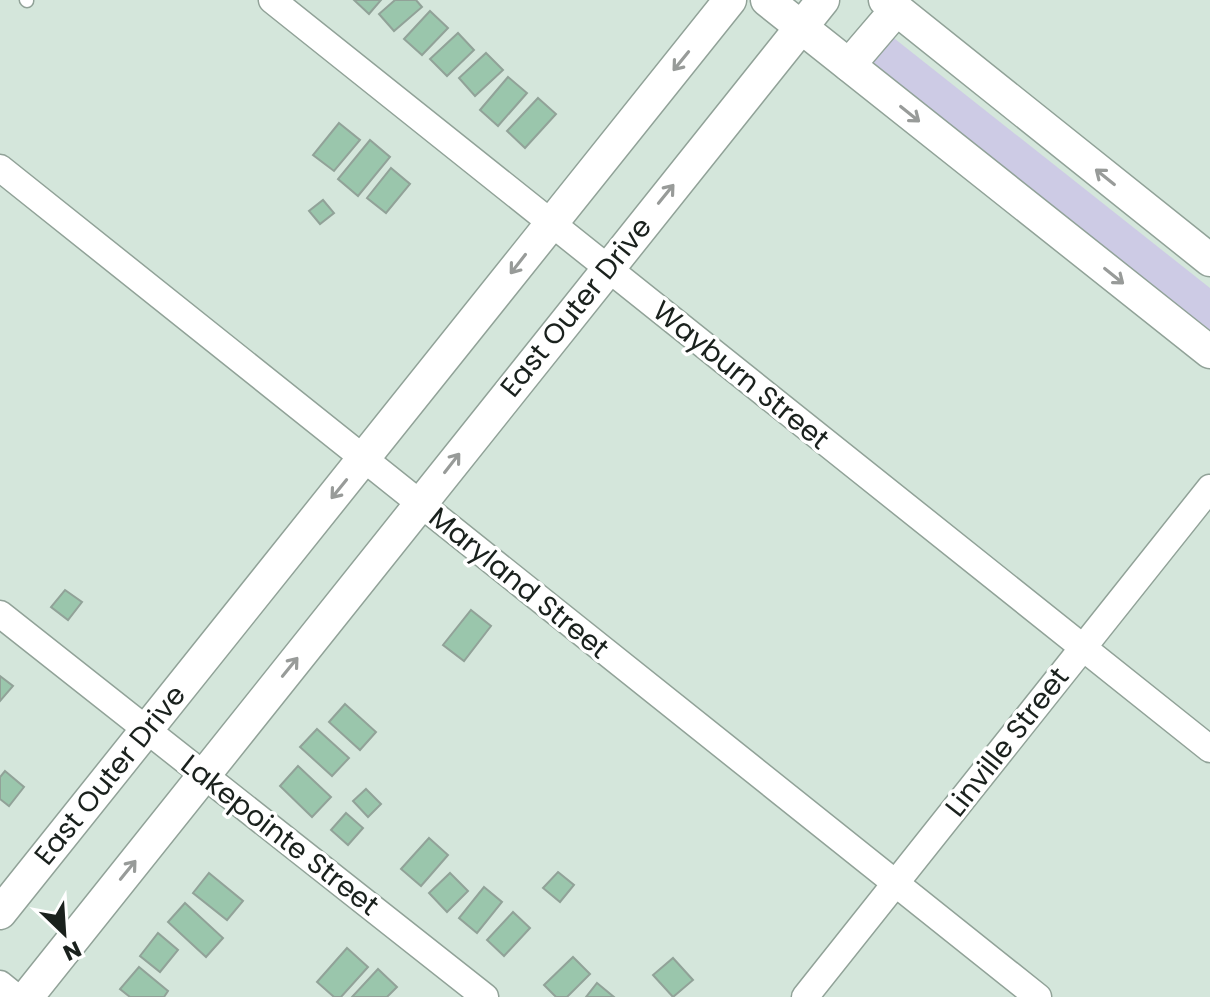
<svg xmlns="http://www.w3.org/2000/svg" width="1210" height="997" font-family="Poppins,sans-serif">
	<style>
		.green { fill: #cdcbe5 }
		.building { fill: #9ac6ac; stroke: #91a298; stroke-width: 2 }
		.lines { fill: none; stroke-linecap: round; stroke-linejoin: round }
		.service-casing { stroke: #91a298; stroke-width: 15 }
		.minor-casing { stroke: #91a298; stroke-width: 29 }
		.tertiary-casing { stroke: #91a298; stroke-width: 35 }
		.service { stroke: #fff; stroke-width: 12 }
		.minor { stroke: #fff; stroke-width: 26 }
		.tertiary { stroke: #fff; stroke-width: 32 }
		.oneway { stroke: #989b99 }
		.labels { text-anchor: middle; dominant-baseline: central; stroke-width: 7; stroke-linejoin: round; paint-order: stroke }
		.street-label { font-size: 28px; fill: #1a211d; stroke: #fff }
	</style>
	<rect width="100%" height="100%" fill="#d4e6db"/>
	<path class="green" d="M890,35L1210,288V334L873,66L869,61Z"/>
	<g class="building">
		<path d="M354,0H381L369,14Z"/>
		<path d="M395,0H416L422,7L394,31L379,14Z"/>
		<path d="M430,11L448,28L422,55L404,39Z"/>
		<path d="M458,33L474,50L447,76L430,59Z"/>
		<path d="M486,53L503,70L475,96L459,78Z"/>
		<path d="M508,77L527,93L498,126L480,110Z"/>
		<path d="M538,98L556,114L525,148L507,131Z"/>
		<path d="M339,123L360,140L334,171L313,155Z"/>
		<path d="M370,140L390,157L358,196L338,179Z"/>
		<path d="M391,168L410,184L386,213L367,198Z"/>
		<path d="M323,200L334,213L320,224L309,211Z"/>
		<path d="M65,590L82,602L68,620L51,607Z"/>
		<path d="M471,610L491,626L464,661L443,645Z"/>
		<path d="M0,676L13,686L0,701Z"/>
		<path d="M345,704L376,732L360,750L329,722Z"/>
		<path d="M317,729L349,758L332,776L300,747Z"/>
		<path d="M298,766L331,797L312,817L280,786Z"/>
		<path d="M5,771L24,787L9,806L0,799V777Z"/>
		<path d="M366,789L381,804L368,817L353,801Z"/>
		<path d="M346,813L363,828L348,845L331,830Z"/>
		<path d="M429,838L448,855L421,886L401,869Z"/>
		<path d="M558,872L574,885L560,902L543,888Z"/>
		<path d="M209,873L243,901L227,920L193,893Z"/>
		<path d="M450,873L468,891L447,912L429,893Z"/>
		<path d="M484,887L502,902L477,933L459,918Z"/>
		<path d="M185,903L223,938L206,957L168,922Z"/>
		<path d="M513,912L530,928L504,956L487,940Z"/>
		<path d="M158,933L178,950L160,972L140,956Z"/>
		<path d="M347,948L368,967L341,997H334L317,982Z"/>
		<path d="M573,957L590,974L567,997H556L544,985Z"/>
		<path d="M673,958L693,980L673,997L653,975Z"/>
		<path d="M139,967L168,991L164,997H130L120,989Z"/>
		<path d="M378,969L397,987L387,997H352Z"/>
		<path d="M597,983L614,997H586Z"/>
	</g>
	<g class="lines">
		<defs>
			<path id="service" d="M26,0L27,1"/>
			<g id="minor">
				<path d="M272,0L1210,749"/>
				<path d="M0,168L1038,997"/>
				<path d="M0,614L485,997"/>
				<path d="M0,984L16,997"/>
				<path d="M805,997L1210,488"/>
			</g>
			<g id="tertiary">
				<path d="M767,0L1210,352"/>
				<path d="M885,0L1210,260"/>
				<path d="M849,65L896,10"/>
				<path d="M0,913L730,0"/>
				<path d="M27,997L823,0"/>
			</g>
		</defs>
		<use href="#service" class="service-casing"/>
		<use href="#minor" class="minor-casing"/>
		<use href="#tertiary" class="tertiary-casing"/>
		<use href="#service" class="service"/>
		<use href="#minor" class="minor"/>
		<use href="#tertiary" class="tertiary"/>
	</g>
	<defs><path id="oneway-shaft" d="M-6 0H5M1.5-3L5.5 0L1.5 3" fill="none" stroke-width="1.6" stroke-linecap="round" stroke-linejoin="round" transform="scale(2)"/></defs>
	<g class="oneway">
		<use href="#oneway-shaft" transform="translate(681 61) rotate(129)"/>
		<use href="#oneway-shaft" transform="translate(910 114) rotate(39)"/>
		<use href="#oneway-shaft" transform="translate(1105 177) rotate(-141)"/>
		<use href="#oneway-shaft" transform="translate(666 194) rotate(-51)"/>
		<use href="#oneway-shaft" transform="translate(518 264) rotate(128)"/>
		<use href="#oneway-shaft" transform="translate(1114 276) rotate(39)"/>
		<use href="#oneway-shaft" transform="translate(452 463) rotate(-52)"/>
		<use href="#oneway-shaft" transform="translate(339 489) rotate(129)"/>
		<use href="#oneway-shaft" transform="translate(290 667) rotate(-51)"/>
		<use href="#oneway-shaft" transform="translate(128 870) rotate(-51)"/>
	</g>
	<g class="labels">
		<g class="street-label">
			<text transform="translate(576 307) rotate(-51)">East Outer Drive</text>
			<text transform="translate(741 375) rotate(39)">Wayburn Street</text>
			<text transform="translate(519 583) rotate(39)">Maryland Street</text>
			<text transform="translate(1007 742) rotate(-52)">Linville Street</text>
			<text transform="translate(110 775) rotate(-51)">East Outer Drive</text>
			<text transform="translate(280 835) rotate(38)">Lakepointe Street</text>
		</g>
	</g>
	<g transform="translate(64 933) rotate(155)" stroke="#ffffff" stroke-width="6" paint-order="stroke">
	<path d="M0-6L14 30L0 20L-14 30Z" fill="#1a211d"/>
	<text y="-12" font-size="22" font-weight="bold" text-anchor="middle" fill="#1a211d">N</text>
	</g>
</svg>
